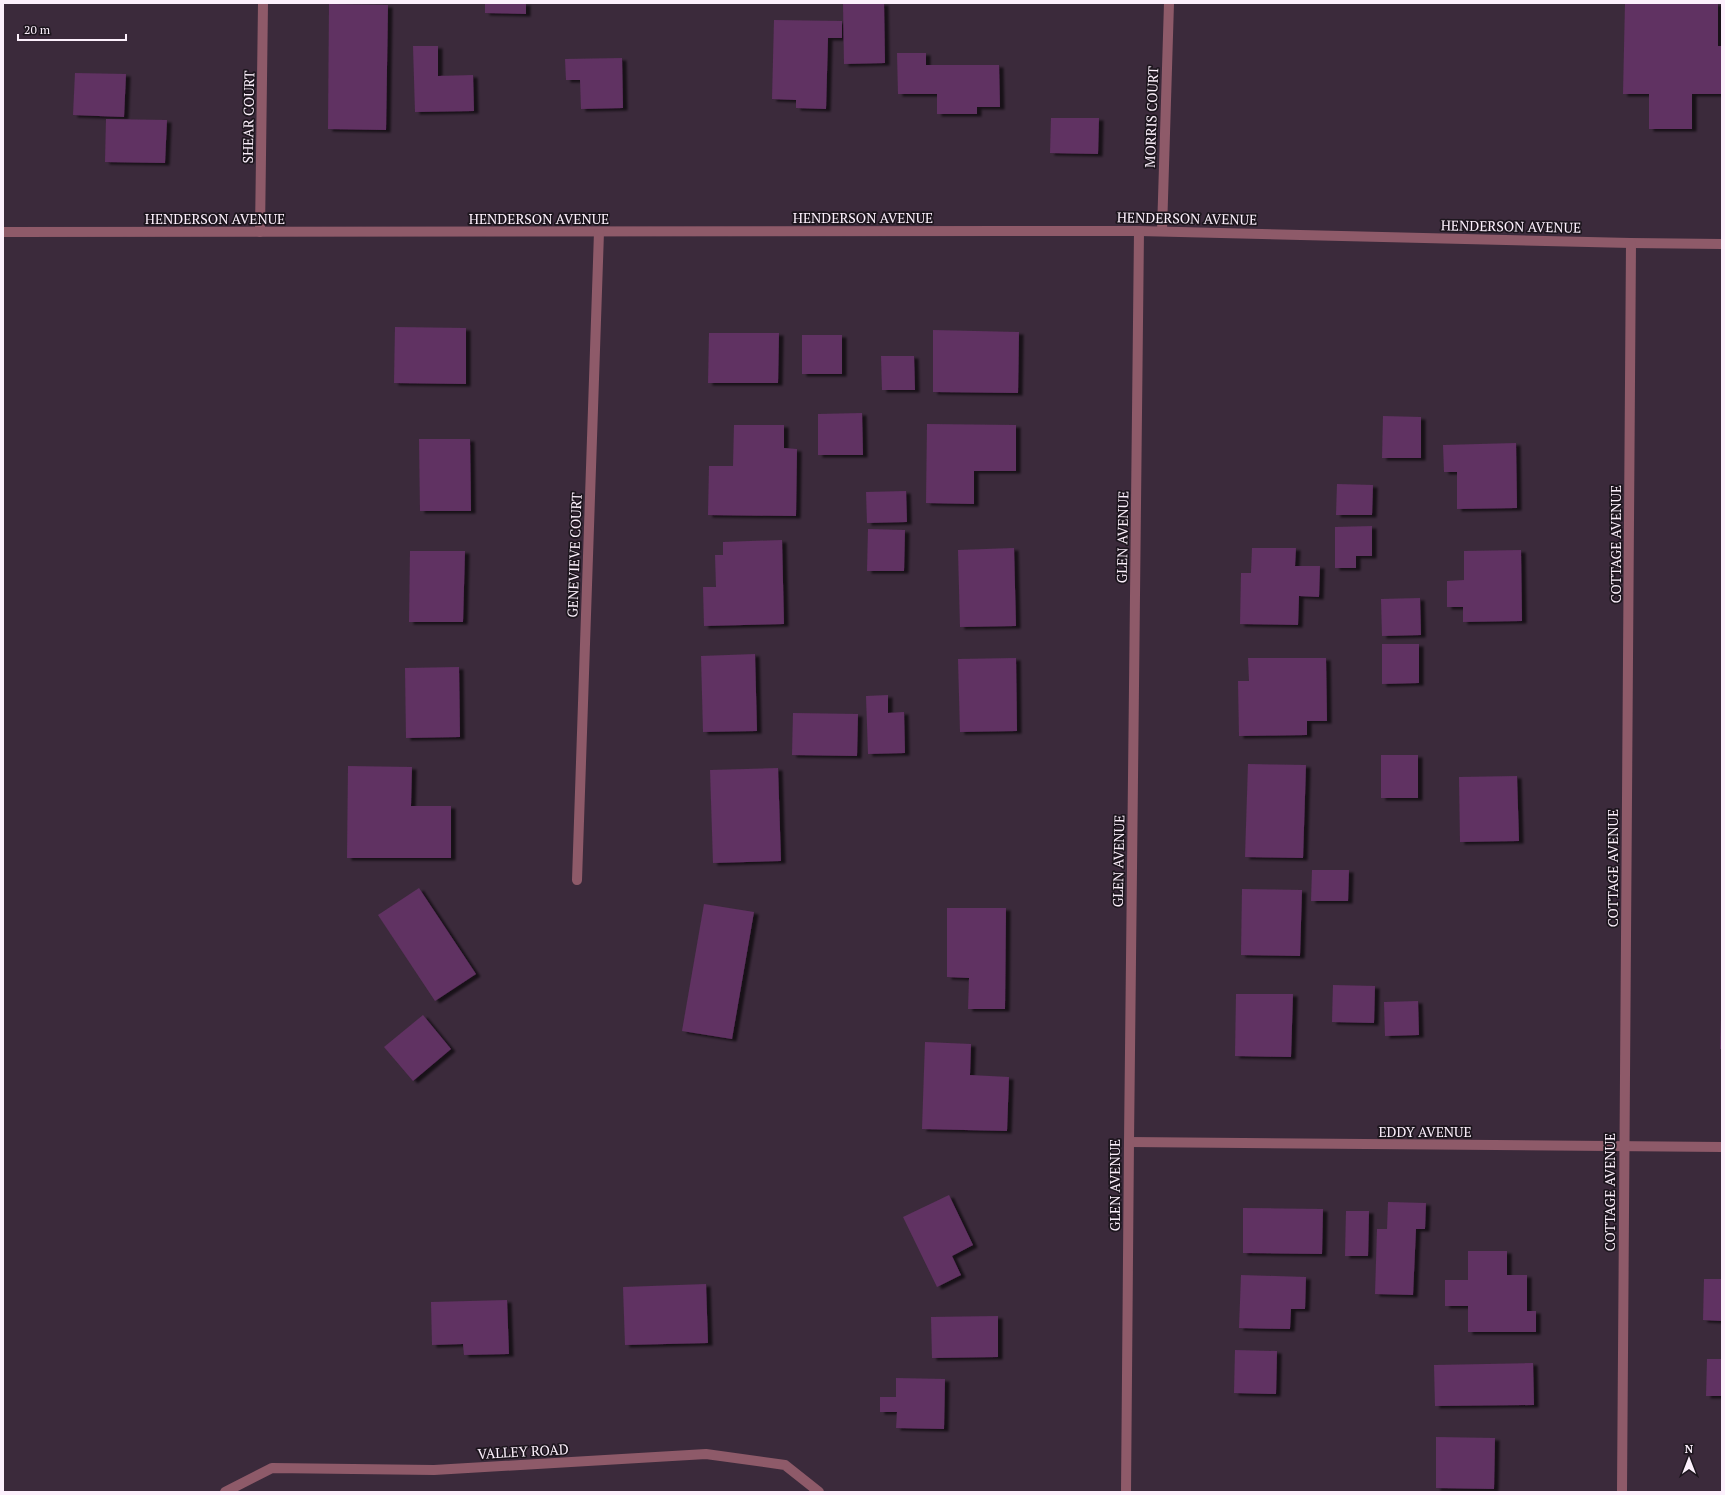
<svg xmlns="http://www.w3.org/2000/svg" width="1725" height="1495" font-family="'PT Serif',serif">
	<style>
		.building { fill: #603162; filter: url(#shadow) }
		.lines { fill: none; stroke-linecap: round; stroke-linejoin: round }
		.street { stroke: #8e5a69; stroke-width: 10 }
		.labels { text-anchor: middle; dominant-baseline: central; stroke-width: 3.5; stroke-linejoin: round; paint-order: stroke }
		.street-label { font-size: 14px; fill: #fcf0fc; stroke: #1d161e }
	</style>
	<defs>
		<filter id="shadow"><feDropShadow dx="4.5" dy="2.5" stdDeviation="1" flood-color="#0009"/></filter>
	</defs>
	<rect width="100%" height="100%" fill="#3b2a3b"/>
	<g class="building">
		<path d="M485,3H526V14L485,13Z"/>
		<path d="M843,3H884L885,63L844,64Z"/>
		<path d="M1625,3H1718V46H1722V94H1692V129H1649V94H1623Z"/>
		<path d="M329,4L388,5L386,130L328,129Z"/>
		<path d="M774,20L842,21V38H828L826,109L796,108V100L772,99Z"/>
		<path d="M413,46H438V76L473,75L474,111L415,112Z"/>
		<path d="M897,53H926V65H999L1000,107H977V114H937V94H898Z"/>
		<path d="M622,58L623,108L581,109L580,80H566L565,59Z"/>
		<path d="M75,73L126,74L124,117L73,115Z"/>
		<path d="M1051,118H1099L1098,154L1050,153Z"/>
		<path d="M106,119L167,120L165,163L105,162Z"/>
		<path d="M395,327L466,328V384L394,383Z"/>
		<path d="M933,330L1019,332L1018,393L933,392Z"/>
		<path d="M709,333H779L778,383H708Z"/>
		<rect x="802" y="335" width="40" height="39"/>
		<path d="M881,356H914L915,390H882Z"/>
		<path d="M862,413L863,455H818V414Z"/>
		<path d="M1383,416L1421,417V458H1382Z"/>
		<path d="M927,424L1016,425V471H974V504L926,503Z"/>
		<path d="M734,425H784V448L797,449L796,516L708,515L709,466H733Z"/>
		<path d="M419,439H470L471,511H420Z"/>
		<path d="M1516,443L1517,508L1457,509V472H1444L1443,445Z"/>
		<path d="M1337,484L1373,485L1372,515H1336Z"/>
		<path d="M906,491L907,522L867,523L866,492Z"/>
		<path d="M1372,526V556H1356V568H1335V527Z"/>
		<path d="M868,529L905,530L904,571H867Z"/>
		<path d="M782,540L784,624L704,626L703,587H716L715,555H723V542Z"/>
		<path d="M1014,548L1016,626L960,627L958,550Z"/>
		<path d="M1252,548H1296L1295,566H1320L1319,597L1299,596L1298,625L1240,624L1241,573H1251Z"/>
		<path d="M1521,550L1522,621L1463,622V607H1447V581L1464,580V551Z"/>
		<path d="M410,551H465L463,622H409Z"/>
		<path d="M1420,598L1421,635L1382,636L1381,599Z"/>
		<path d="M1382,644H1419V683L1382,684Z"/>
		<path d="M755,654L757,731L703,732L701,656Z"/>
		<path d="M1016,658L1017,731L960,732L958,659Z"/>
		<path d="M1248,658H1326L1327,721H1307V735L1239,736L1238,681H1249Z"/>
		<path d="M459,667L460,737L406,738L405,668Z"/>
		<path d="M888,695V713L904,712L905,753L868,754L866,696Z"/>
		<path d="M793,713L858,714L857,756L792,755Z"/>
		<rect x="1381" y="755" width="37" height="43"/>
		<path d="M1248,764L1306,765L1303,858L1245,857Z"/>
		<path d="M348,766L412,767L411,806H451V858H347Z"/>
		<path d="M778,768L781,861L713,863L710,770Z"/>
		<path d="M1517,776L1519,841L1460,842L1459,777Z"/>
		<path d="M1312,870H1349L1348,901H1311Z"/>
		<path d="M419,888L476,974L435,1001L378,915Z"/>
		<path d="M1242,889L1302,890L1300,956L1241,955Z"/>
		<path d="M704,904L754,912L732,1039L682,1031Z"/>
		<path d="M947,908H1006L1005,1009H968L969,978L947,977Z"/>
		<path d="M1333,985L1375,986L1374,1023L1332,1022Z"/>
		<path d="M1236,994H1293L1291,1057L1235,1056Z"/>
		<path d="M1418,1001L1419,1035L1385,1036L1384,1002Z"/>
		<path d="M423,1015L451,1049L413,1081L384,1047Z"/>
		<path d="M1721,1019H1722V1049H1720Z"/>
		<path d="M925,1042L971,1044L970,1075L1009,1077L1007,1131L922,1129Z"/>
		<path d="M949,1195L973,1245L952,1256L961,1275L937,1287L903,1217Z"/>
		<path d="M1388,1202L1426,1203L1425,1229H1416L1413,1295L1375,1294L1377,1229H1387Z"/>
		<path d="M1243,1208L1323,1209L1322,1254L1243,1253Z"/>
		<path d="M1346,1211H1369L1368,1256H1345Z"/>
		<path d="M1468,1251H1507V1275H1527V1311H1536V1332H1468V1306H1445V1280H1468Z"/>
		<path d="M1241,1275L1306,1277L1305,1309H1291L1290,1329L1239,1328Z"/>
		<path d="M1704,1279H1722V1321L1703,1320Z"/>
		<path d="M706,1284L708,1343L625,1345L623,1287Z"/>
		<path d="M507,1300L509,1354L464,1355L463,1344L432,1345L431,1302Z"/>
		<path d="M998,1316V1357L932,1358L931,1317Z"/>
		<path d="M1235,1350L1277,1351L1276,1394L1234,1393Z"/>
		<path d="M1707,1359H1722V1396H1706Z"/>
		<path d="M1533,1363L1534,1405L1435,1406L1434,1365Z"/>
		<path d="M896,1378L945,1379L944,1429L896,1428L897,1412H880V1397H896Z"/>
		<path d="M1436,1437L1495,1438L1494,1489L1436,1488Z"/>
	</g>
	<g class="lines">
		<g class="street">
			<path d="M1162,231L1169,3"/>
			<path d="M3,232L1139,231L1631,243L1722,244"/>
			<path d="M260,232L263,3"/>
			<path d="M577,880L599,232"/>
			<path d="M1129,1142L1722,1147"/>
			<path d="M225,1492L272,1468L434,1470L706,1454L785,1465L819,1492"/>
			<path d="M1126,1492L1129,1142L1139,231"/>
			<path d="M1622,1492L1631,243"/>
		</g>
	</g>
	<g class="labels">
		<g class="street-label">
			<text transform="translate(248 117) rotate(-89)">SHEAR COURT</text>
			<text transform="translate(1151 117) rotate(-88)">MORRIS COURT</text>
			<text x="863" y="217">HENDERSON AVENUE</text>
			<text x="215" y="218">HENDERSON AVENUE</text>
			<text x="539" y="218">HENDERSON AVENUE</text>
			<text transform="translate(1187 218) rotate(1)">HENDERSON AVENUE</text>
			<text transform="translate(1511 226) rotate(1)">HENDERSON AVENUE</text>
			<text transform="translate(1122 537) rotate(-89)">GLEN AVENUE</text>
			<text transform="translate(1615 544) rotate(-90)">COTTAGE AVENUE</text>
			<text transform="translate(574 555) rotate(-88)">GENEVIEVE COURT</text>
			<text transform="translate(1118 861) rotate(-89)">GLEN AVENUE</text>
			<text transform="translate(1612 868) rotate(-90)">COTTAGE AVENUE</text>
			<text x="1425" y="1131">EDDY AVENUE</text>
			<text transform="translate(1114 1185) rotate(-90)">GLEN AVENUE</text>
			<text transform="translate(1609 1192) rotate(-90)">COTTAGE AVENUE</text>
			<text transform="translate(523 1451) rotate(-3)">VALLEY ROAD</text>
		</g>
	</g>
	<rect width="1725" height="1495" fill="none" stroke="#fcf0fc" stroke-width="8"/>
	<g transform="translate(1689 1459)" stroke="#1d161e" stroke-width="3" paint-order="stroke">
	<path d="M0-3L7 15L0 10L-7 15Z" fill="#fcf0fc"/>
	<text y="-6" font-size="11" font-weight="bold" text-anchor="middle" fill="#fcf0fc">N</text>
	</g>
	<path d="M18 34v6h108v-6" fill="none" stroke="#fcf0fc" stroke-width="2"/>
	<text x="24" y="34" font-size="12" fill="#fcf0fc" stroke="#1d161e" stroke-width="3" paint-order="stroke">20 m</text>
</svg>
